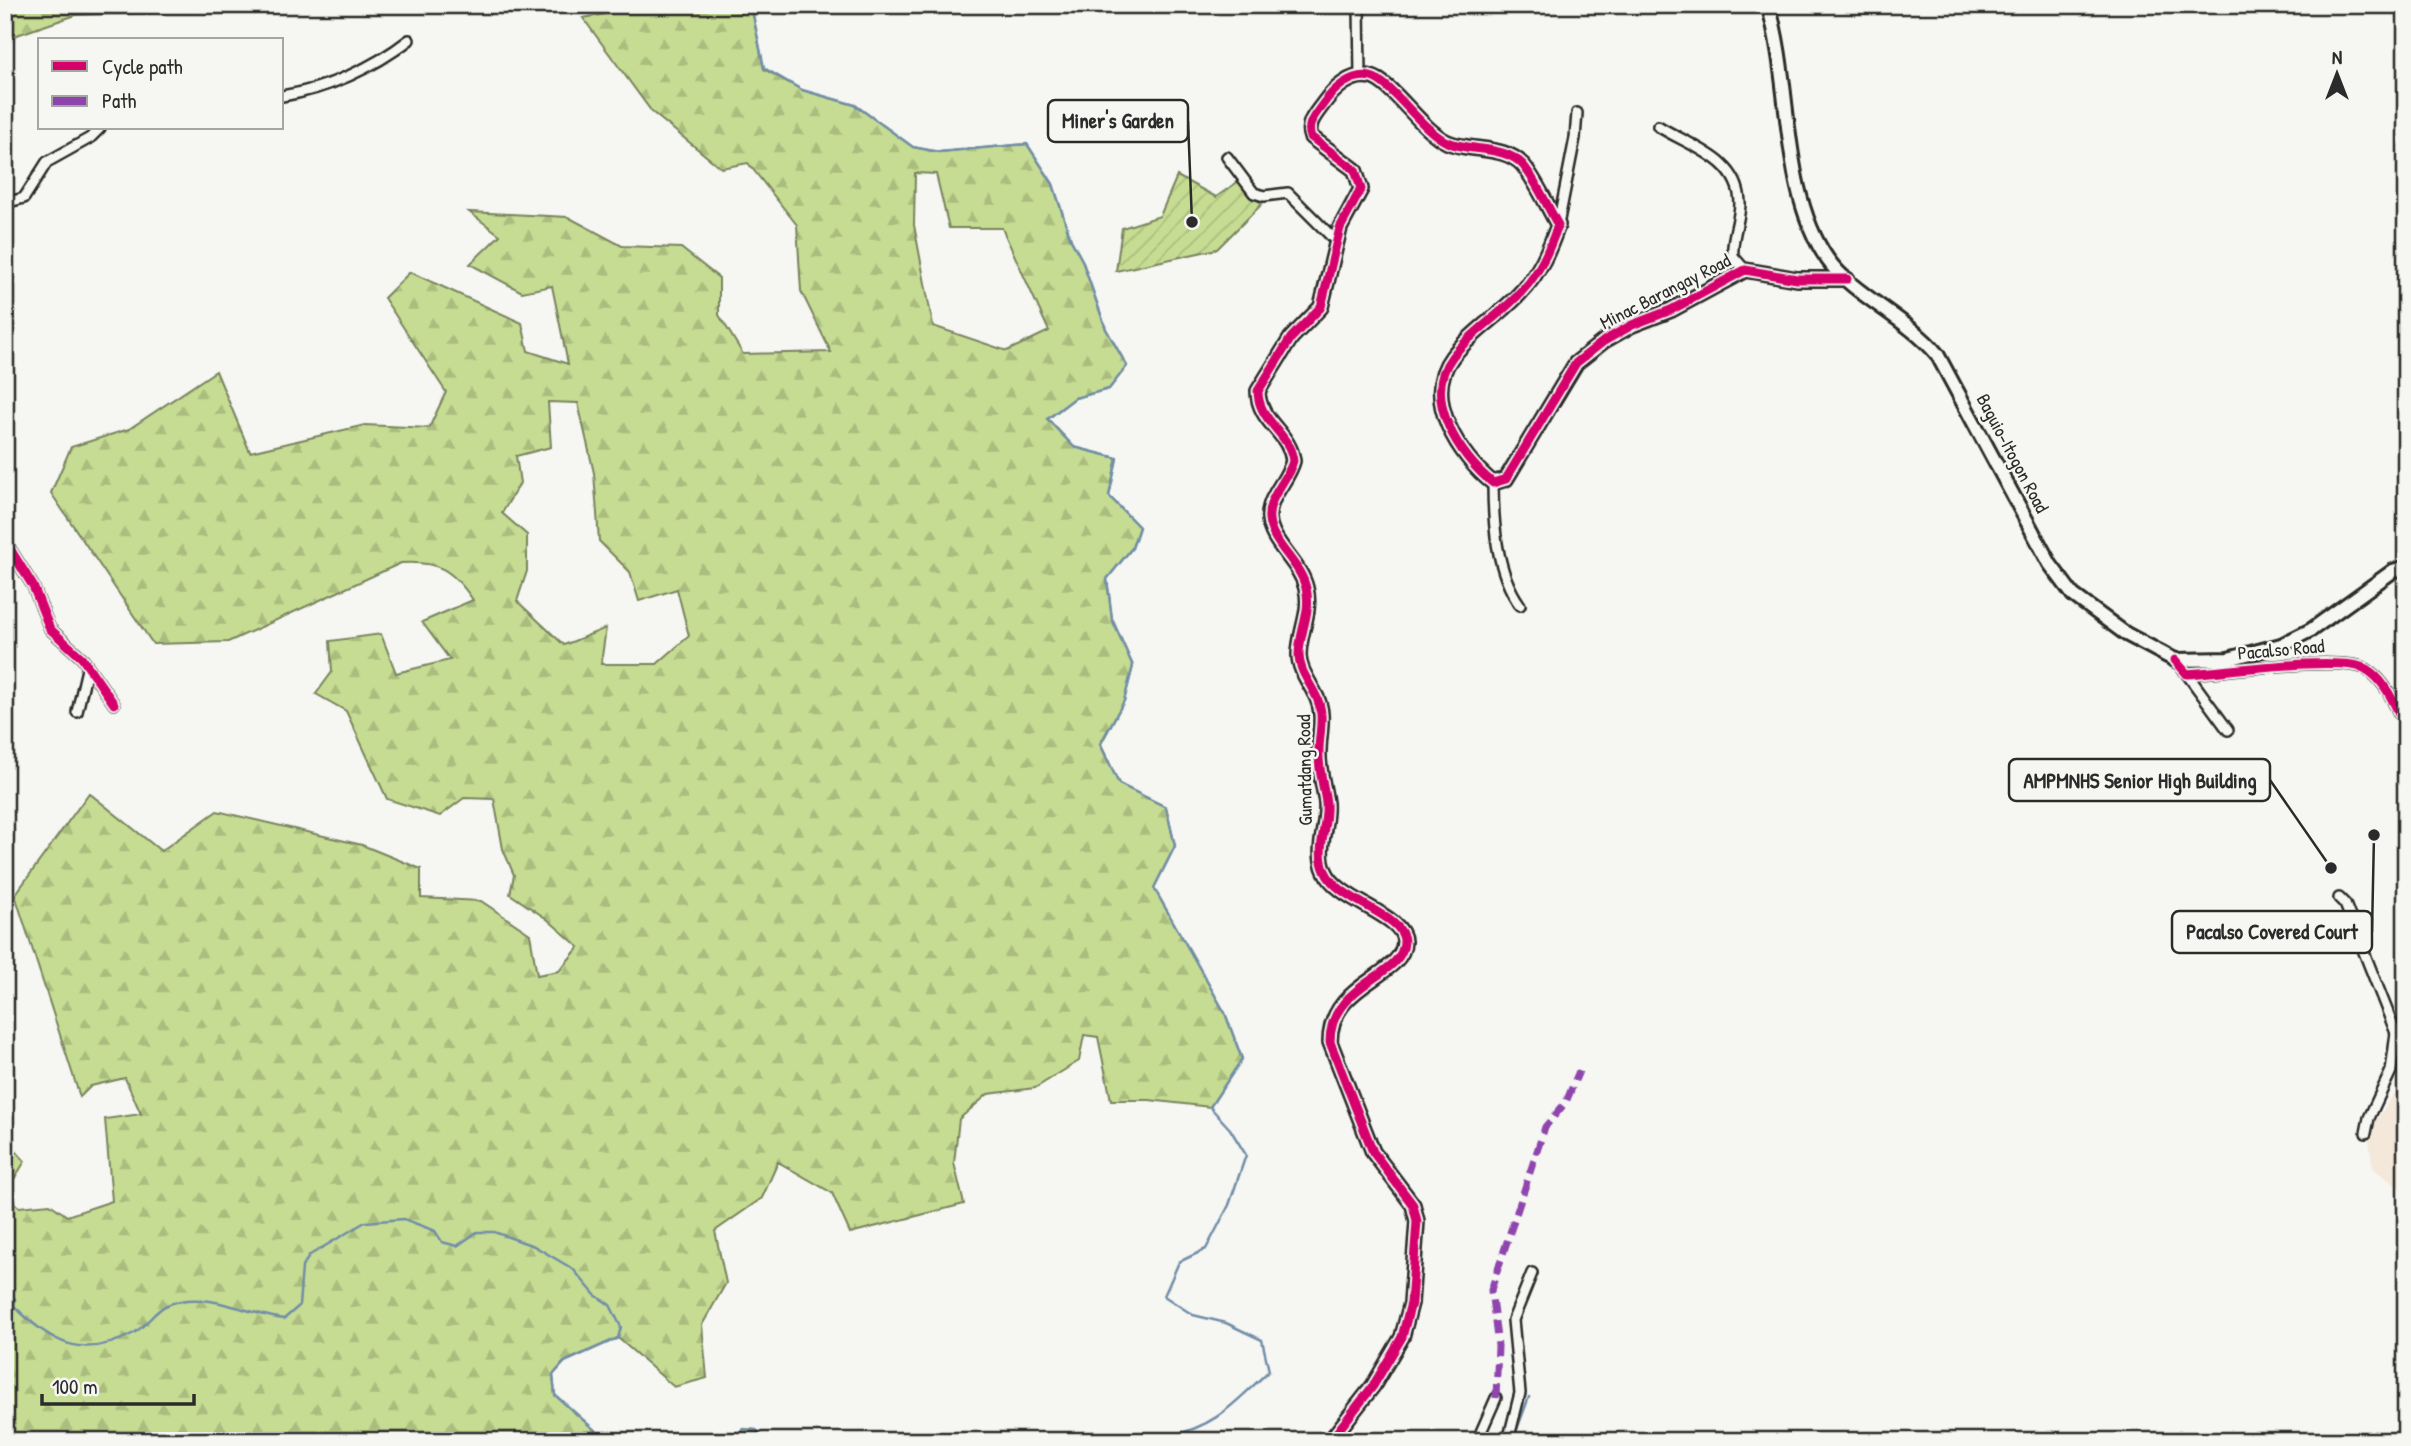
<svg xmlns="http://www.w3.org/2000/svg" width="2411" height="1446" font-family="'Patrick Hand',sans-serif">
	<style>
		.built { fill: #f3e8d9 }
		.forest { fill: url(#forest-firs); stroke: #78845e; stroke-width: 2; fill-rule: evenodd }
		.garden { fill: url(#garden-furrows); stroke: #78845e; stroke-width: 2 }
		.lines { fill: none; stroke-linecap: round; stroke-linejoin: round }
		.stream { stroke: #718ea8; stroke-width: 2.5 }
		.minor-casing { stroke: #2b2b2b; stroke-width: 14 }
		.tertiary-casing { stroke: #2b2b2b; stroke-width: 18 }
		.secondary-casing { stroke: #2b2b2b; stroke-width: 18 }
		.minor { stroke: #f6f6f2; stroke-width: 9 }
		.tertiary { stroke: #f6f6f2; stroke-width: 12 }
		.secondary { stroke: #f6f6f2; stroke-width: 12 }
		.quiet { stroke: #8e44ad; stroke-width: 7; stroke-dasharray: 14 7; stroke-linecap: butt }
		.cycleway-casing { stroke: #f6f6f2; stroke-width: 13 }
		.cycleway { stroke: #d6006c; stroke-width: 9 }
		.labels { text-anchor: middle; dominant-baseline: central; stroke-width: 5; stroke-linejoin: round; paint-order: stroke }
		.street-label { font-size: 19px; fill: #2b2b2b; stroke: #f6f6f2 }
		.leader { fill: none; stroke: #2b2b2b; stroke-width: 2.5 }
		.callout-dot { fill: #2b2b2b; stroke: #f6f6f2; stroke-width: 2.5 }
		.callout { fill: #f6f6f2; stroke: #2b2b2b; stroke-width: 2.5 }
		.callout-label { font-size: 21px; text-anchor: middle; font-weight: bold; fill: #2b2b2b }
	</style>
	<defs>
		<pattern id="forest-firs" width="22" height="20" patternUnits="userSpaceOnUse" patternTransform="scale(1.75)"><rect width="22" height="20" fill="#c6dc92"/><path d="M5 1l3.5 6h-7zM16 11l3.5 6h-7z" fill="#aabd7e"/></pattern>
		<pattern id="garden-furrows" width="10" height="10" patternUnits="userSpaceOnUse" patternTransform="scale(1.75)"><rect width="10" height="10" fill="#c6dc92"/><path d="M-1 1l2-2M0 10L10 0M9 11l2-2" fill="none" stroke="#aabd7e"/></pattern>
	</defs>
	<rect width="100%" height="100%" fill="#f6f6f2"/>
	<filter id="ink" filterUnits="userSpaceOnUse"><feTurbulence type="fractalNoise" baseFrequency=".0143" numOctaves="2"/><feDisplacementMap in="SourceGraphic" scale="14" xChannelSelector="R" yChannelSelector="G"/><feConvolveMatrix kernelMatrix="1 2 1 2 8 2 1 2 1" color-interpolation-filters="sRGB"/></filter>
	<g filter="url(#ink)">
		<path class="built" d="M2406,1090V1193L2373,1168L2368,1133L2393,1095Z"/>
		<g class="forest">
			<path d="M5,5H391L76,15L5,39Z"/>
			<path d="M657,5H751L764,69L802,90L855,105L913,147L939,152L1027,144L1053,184L1071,240L1082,260L1106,329L1127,366L1109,389L1075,398L1048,419L1074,447L1117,458L1109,496L1139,527L1132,548L1107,579L1112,619L1133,666L1124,701L1101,744L1119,784L1166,807L1175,846L1154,888L1225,1013L1242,1059L1210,1107L1149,1100H1111L1098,1037L1084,1035L1079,1061L1035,1088L988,1094L959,1119L954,1163L964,1204L850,1233L832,1193L778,1162L762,1198L715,1231L726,1283L702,1325L707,1378L674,1387L618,1338L565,1362L553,1375L555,1395L607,1441H5V1196L19,1207L50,1204L67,1216L112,1201L105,1119L141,1114L125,1078L91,1086L80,1097L15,895L89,793L161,851L217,811L362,845L421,869V898L481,901L530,934L537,975L559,971L579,947L547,919L510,894L514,875L503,849L494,799L464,798L440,816L387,799L346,711L316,694L332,672L330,641L381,634L396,673L450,660L422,622L473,600C452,569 438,561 401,563L228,642L153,644L51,493L71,447L129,429L216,371L250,452L365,425L429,428L446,392L384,298L410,272L522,323L528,351L568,364L552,286L522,292L470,264L500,235L469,212L568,217L622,246L681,248L719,278V315L743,354L831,352L801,291L797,225L748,163L721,168L652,112L583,18ZM915,173L936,174L949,228H1002L1049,331L1007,351L933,326L914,225ZM548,402L578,403L594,473L599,541L630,572L639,601L677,589L689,636L657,664H601L606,628L564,645L517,601L527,571V535L502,513L520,483L516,456L551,447Z"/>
			<path d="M5,1139L25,1161L5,1194Z"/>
			<path d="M743,1429L756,1430L768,1441H729Z"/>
		</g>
		<path class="garden" d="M1177,176L1216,197L1239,181L1262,204L1217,249L1116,271L1122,228L1160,216Z"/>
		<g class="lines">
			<g class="stream">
				<path d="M751,5L764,68L802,90L855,105L913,147L939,152L1027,144L1053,184L1071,240L1082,260L1106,329L1127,366L1109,389L1075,398L1047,419L1074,447L1117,458L1109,496L1139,527L1132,548L1107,579L1112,619L1133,666L1124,701L1100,744L1119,784L1166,807L1175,846L1154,888L1225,1013L1242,1059L1210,1107L1230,1129L1246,1155L1229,1205L1206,1249L1179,1262L1164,1296L1193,1315L1226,1323L1262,1340L1269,1371C1234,1403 1217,1426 1169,1436L1166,1441"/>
				<path d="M5,1287L15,1299L14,1306C52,1343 82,1361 134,1333C146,1326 155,1310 167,1305C205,1289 246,1314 284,1319L299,1306L302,1267L310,1255L365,1222L404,1219L435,1231L442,1242L457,1246L477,1232H494L534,1246L573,1269L595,1295L610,1305L621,1327L618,1338L564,1362L553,1375L555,1395L607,1441"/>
				<path d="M1513,1440L1529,1397"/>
				<path d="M729,1441L743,1429L756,1430L768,1441"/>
			</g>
			<defs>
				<g id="minor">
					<path d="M1359,5L1360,76"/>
					<path d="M282,96C327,89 373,68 409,40"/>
					<path d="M1658,126C1689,146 1739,158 1740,203C1740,221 1731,238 1733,256L1745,270"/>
					<path d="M1227,157L1254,193L1264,196L1288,193L1336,241"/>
					<path d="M5,203L24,198L47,162L90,138L100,128"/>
					<path d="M1558,225L1575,138L1577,113"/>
					<path d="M1493,483C1493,522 1496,572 1520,605"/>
					<path d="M5,541L33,586L50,629L82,658L114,704"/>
					<path d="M2175,660L2187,674C2222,672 2342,655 2366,669C2388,682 2394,706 2406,726"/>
					<path d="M2187,674L2228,730"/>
					<path d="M77,712L87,669"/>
					<path d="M2339,898L2345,904L2396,1033L2406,1048"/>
					<path d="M2366,1133L2369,1118L2391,1071L2396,1033"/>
					<path d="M1477,1441L1496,1398"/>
					<path d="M1508,1441L1520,1393L1513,1320L1532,1273"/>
				</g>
				<path id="tertiary" d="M1330,1441L1373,1386L1402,1337L1411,1303L1417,1221L1413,1205L1373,1152L1330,1042C1330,982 1403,978 1404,942C1405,914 1338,902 1325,871C1315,849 1328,826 1326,803C1324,786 1318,769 1319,751C1319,739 1322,726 1321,714C1320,692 1299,676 1299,655C1299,632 1312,612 1306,588C1300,562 1271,544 1269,519C1267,497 1288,481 1293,461C1290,432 1258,422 1258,391L1291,338L1321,307L1340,228L1361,189L1355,170L1311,137C1306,124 1315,115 1323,104C1333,90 1351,72 1371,77C1392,82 1420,129 1447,142C1470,152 1505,145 1523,165C1537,182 1547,206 1558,225C1549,250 1540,272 1522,291C1501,315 1471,332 1452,357C1421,398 1460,457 1493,483L1506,479L1576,363L1604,341L1632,325L1671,310L1745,270L1797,279H1847"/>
				<path id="secondary" d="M1768,5C1792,81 1780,192 1828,260C1852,294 1907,318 1937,354L2050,564L2073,595L2126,634L2175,660L2228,659L2281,645L2311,630L2393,571L2406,567"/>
			</defs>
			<use href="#minor" class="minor-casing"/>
			<use href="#tertiary" class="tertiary-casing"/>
			<use href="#secondary" class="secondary-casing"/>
			<use href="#minor" class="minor"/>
			<use href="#tertiary" class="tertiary"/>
			<use href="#secondary" class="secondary"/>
			<path class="quiet" d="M1496,1398L1498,1346L1491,1290L1545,1127L1566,1102L1579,1071"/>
			<defs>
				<g id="cycleway">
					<path d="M5,541L33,586L50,629L82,658L114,704"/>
					<path d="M2175,660L2187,674C2222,672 2342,655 2366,669C2388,682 2394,706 2406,726"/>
					<path d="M1330,1441L1373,1386L1402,1337L1411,1303L1417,1221L1413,1205L1373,1152L1330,1042C1330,982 1403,978 1404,942C1405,914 1338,902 1325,871C1315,849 1328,826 1326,803C1324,786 1318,769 1319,751C1319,739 1322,726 1321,714C1320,692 1299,676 1299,655C1299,632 1312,612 1306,588C1300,562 1271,544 1269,519C1267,497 1288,481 1293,461C1290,432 1258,422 1258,391L1291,338L1321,307L1340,228L1361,189L1355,170L1311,137C1306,124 1315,115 1323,104C1333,90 1351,72 1371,77C1392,82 1420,129 1447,142C1470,152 1505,145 1523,165C1537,182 1547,206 1558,225C1549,250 1540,272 1522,291C1501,315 1471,332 1452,357C1421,398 1460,457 1493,483L1506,479L1576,363L1604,341L1632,325L1671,310L1745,270L1797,279H1847"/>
				</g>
			</defs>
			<use href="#cycleway" class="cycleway-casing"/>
			<use href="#cycleway" class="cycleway"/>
		</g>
	</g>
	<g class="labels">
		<g class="street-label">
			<text transform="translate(1665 291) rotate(-27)">Minac Barangay Road</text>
			<text transform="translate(2013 453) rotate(62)">Baguio-Itogon Road</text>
			<text transform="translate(2281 649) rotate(-5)">Pacalso Road</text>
			<text transform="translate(1304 770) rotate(-91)">Gumatdang Road</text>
		</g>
	</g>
	<path class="leader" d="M1192 222L1188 121M2331 868L2270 780M2374 835L2372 932"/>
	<g class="callout-dot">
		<circle cx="1192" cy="222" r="7"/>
		<circle cx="2331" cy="868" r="7"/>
		<circle cx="2374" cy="835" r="7"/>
	</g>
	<g class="callout">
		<rect x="1048" y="100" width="140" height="42" rx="7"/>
		<rect x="2009" y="759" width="261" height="42" rx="7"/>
		<rect x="2172" y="911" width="200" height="42" rx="7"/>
	</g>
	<g class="callout-label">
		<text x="1118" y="128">Miner's Garden</text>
		<text x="2140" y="788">AMPMNHS Senior High Building</text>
		<text x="2272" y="939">Pacalso Covered Court</text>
	</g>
	<rect width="2411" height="1446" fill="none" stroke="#f6f6f2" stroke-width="28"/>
	<rect x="14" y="14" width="2383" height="1418" fill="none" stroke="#2b2b2b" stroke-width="2.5" filter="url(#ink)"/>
	<rect x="38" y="38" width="245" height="91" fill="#f6f6f2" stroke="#a5a5a2" stroke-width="2"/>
	<rect x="52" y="61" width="35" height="10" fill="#d6006c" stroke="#a5a5a2" stroke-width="2"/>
	<text x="102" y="74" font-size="21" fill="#2b2b2b">Cycle path</text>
	<rect x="52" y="96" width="35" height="10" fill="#8e44ad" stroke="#a5a5a2" stroke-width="2"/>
	<text x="102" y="108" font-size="21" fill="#2b2b2b">Path</text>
	<g transform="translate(2337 74)" stroke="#f6f6f2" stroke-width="5" paint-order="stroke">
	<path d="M0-5L12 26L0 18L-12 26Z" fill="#2b2b2b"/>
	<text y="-10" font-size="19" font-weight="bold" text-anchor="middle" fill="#2b2b2b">N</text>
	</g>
	<path d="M42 1394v10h152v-10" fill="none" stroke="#2b2b2b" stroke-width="3.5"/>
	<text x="52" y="1394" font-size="21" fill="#2b2b2b" stroke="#f6f6f2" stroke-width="5" paint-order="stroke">100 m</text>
</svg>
